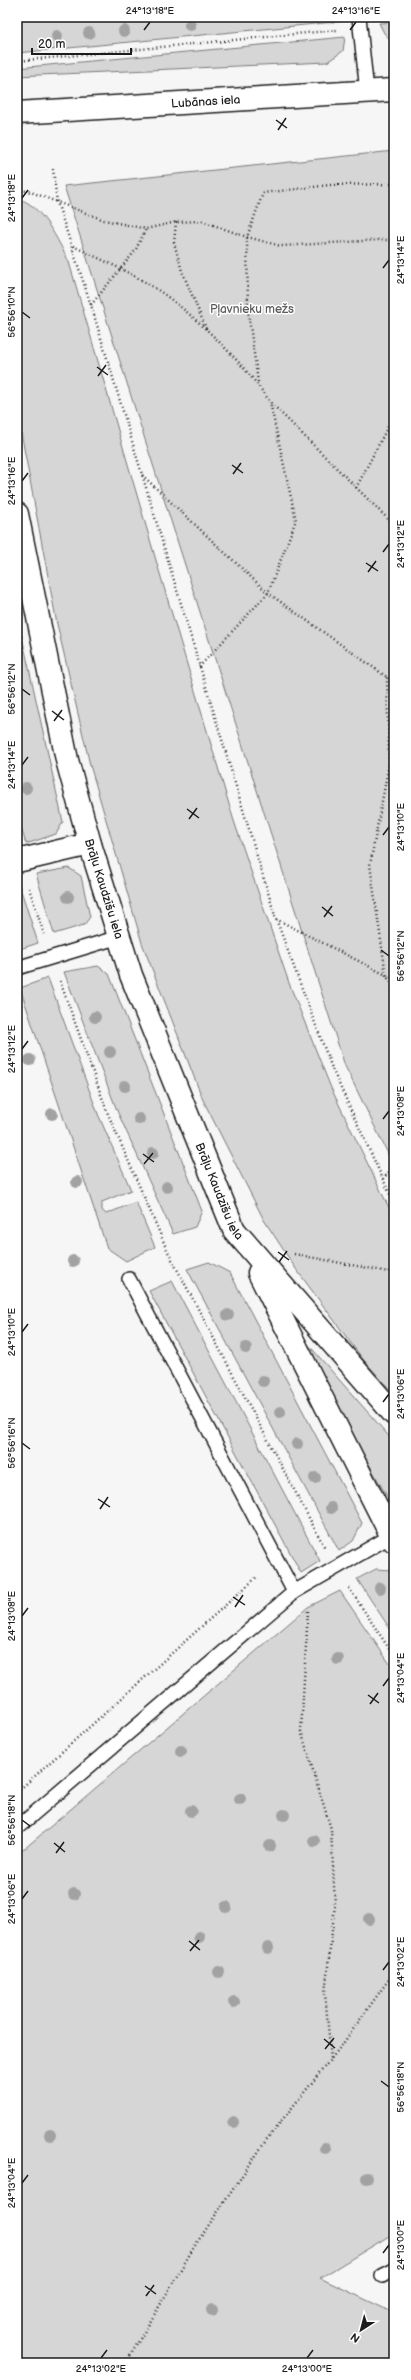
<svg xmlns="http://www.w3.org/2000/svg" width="411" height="2380" font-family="'Balsamiq Sans',sans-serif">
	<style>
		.green { fill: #d6d6d6; stroke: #797979 }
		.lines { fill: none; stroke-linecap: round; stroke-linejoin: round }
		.lane-casing { stroke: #1c1c1c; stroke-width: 16 }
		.street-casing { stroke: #1c1c1c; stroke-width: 25 }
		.secondary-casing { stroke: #1c1c1c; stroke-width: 25 }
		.primary-casing { stroke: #1c1c1c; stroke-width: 25 }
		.path { stroke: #1c1c1c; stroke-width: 2.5; stroke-dasharray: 1 3; stroke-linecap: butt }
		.lane { stroke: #fff; stroke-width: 13 }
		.street { stroke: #fff; stroke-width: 22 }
		.secondary { stroke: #fff; stroke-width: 22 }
		.primary { stroke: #fff; stroke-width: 22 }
		.tree { fill: #a2a2a2 }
		.ticks { fill: none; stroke: #1c1c1c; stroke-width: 1.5 }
		.labels { text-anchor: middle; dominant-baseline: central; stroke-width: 3; stroke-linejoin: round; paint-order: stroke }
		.street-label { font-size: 12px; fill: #1c1c1c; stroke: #fff }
		.park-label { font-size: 12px; fill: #5d5d5d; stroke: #fff }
		.neatline { fill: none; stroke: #1c1c1c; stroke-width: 1.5 }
		.ticks-label { font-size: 10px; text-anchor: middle; fill: #1c1c1c }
	</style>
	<rect width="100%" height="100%" fill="#f6f6f6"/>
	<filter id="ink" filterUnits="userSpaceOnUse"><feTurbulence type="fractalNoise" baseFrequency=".025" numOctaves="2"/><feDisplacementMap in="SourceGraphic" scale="8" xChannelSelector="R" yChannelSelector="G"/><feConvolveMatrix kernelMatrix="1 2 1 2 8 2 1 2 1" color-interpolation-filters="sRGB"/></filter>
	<g filter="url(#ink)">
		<g class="green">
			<path d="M17,17H346V21L17,53Z"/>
			<path d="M394,22V44L384,33L379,23Z"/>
			<path d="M345,37L343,51L327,62L17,76V68Z"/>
			<path d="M394,151V1166L345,1066L64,186Z"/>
			<path d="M17,199C40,201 60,244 69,262L160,574L234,821L289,983L331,1088L394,1218V1394L362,1358L296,1269L264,1220L203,1100L142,943L90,765L57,624L17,411Z"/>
			<path d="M17,614L63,822L56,834L26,844L17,814Z"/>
			<path d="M69,868L81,876L90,917L84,925L54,934L36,874Z"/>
			<path d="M17,878L38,943L17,950Z"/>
			<path d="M98,966L109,974L202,1211L195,1227L173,1234L118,1113L64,972Z"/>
			<path d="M48,978L98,1114L131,1190L102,1202V1210L106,1214L136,1202L155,1247L126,1261L107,1248L20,988Z"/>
			<path d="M209,1262L230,1273L362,1523L353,1541L339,1551L187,1269Z"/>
			<path d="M172,1281L320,1561L301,1573L149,1291Z"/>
			<path d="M292,1326L394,1442V1509Z"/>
			<path d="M376,1569L391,1570L394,1575V1635L357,1579Z"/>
			<path d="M340,1591L394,1670V2233L320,2278L394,2313V2363H17V1855L308,1607Z"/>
		</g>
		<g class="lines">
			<defs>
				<g id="lane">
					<path d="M359,17L367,92"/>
					<path d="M17,968L119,937"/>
					<path d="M294,1592L391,1536"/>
					<path d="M17,1828L294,1592L129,1279"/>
					<path d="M382,2276L394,2270"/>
				</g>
				<path id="street" d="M17,861L90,844"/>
				<g id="secondary">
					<path id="s1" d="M17,514L67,760L90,844L131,975L234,1230L394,1414"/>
					<path d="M259,1273L394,1541"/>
				</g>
				<g id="primary">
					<path id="s2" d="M17,113L394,90"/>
				</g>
			</defs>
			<use href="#lane" class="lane-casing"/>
			<use href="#street" class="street-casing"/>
			<use href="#secondary" class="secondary-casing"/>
			<use href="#primary" class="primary-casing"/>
			<g class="path">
				<path d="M17,61L337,30"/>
				<path d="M53,169L57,202L91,305L276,919L333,1071L394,1203"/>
				<path d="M17,189L31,192L104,220L146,229L176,222L202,221L247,237L281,246L378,240H394"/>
				<path d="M176,222L174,243L182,271L207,331"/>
				<path d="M73,246C104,261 137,275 165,295C201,321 246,366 270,402L394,525"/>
				<path d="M91,305L135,251L146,229"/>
				<path d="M258,382L248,311L247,237L263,193L330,185L394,184"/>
				<path d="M142,475L268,593L394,682"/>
				<path d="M356,488L394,415"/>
				<path d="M199,667L268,593L296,520L270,402"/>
				<path d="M394,673L387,678L389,764L370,865L386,975L394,988"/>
				<path d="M29,888L44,934"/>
				<path d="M276,919L386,975L394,977"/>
				<path d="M60,981L108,1114L168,1252L325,1548"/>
				<path d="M383,1179L394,1166"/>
				<path d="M294,1254L394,1273"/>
				<path d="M349,1588L394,1656"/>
				<path d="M308,1611L301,1731L331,1829L335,1905L325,1993L331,2059"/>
				<path d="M17,1792L258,1576"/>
				<path d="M126,2363L194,2247L267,2139L342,2045L394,1972"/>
			</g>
			<use href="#lane" class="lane"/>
			<use href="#street" class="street"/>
			<use href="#secondary" class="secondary"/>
			<use href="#primary" class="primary"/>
		</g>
		<g class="tree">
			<circle cx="190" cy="25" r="6"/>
			<circle cx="124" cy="31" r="6"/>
			<circle cx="89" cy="33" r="6"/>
			<circle cx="57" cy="36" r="6"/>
			<circle cx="26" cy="788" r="6"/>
			<circle cx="68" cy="897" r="6"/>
			<circle cx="95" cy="1017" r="6"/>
			<circle cx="110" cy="1052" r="6"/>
			<circle cx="30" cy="1060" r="6"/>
			<circle cx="125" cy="1086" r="6"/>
			<circle cx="52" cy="1114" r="6"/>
			<circle cx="139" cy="1119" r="6"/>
			<circle cx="153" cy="1153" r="6"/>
			<circle cx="77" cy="1182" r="6"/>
			<circle cx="167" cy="1187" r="6"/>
			<circle cx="73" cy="1261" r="6"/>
			<circle cx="228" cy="1315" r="6"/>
			<circle cx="246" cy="1348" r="6"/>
			<circle cx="263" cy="1381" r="6"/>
			<circle cx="280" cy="1412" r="6"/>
			<circle cx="297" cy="1444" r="6"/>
			<circle cx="315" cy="1478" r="6"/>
			<circle cx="331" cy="1508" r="6"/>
			<circle cx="380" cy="1588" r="6"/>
			<circle cx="338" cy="1659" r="6"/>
			<circle cx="181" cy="1751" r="6"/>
			<circle cx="240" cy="1799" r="6"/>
			<circle cx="191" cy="1811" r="6"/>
			<circle cx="284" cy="1815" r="6"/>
			<circle cx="314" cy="1841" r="6"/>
			<circle cx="270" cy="1846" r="6"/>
			<circle cx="74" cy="1894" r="6"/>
			<circle cx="226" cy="1907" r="6"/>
			<circle cx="369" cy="1919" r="6"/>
			<circle cx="199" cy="1937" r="6"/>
			<circle cx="268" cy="1948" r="6"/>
			<circle cx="219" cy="1972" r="6"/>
			<circle cx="234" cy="2002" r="6"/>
			<circle cx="233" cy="2122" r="6"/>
			<circle cx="50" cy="2135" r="6"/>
			<circle cx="325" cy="2148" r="6"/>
			<circle cx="367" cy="2178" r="6"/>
			<circle cx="212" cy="2310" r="6"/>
		</g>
	</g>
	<path class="ticks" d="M144,30L150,22M350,30L356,22M276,120L287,128M278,130L286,118M22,198L28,190M383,268L389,260M22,312L30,318M97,367L108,375M98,376L106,365M232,465L243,473M233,474L241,463M22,481L28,473M383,552L389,544M366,563L378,571M368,572L376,561M22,689L30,695M52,711L64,720M54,721L62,710M22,765L28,757M187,809L199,818M189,819L197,808M383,835L389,827M322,907L333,916M324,917L332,906M381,950L389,956M22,1049L28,1041M383,1119L389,1111M143,1154L154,1162M144,1164L153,1153M278,1252L289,1260M279,1262L287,1251M22,1332L28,1324M383,1402L389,1394M22,1443L30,1449M98,1499L110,1507M100,1509L108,1497M233,1597L245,1605M235,1607L243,1595M22,1616L28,1608M383,1686L389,1678M368,1695L379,1703M370,1704L378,1693M22,1820L30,1826M54,1843L65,1852M56,1853L64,1842M22,1899L28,1891M189,1941L200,1950M190,1951L199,1940M383,1970L389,1962M324,2039L335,2048M325,2049L334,2038M381,2081L389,2087M22,2183L28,2175M383,2253L389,2245M145,2286L156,2294M146,2296L154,2285M101,2358L107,2350M307,2358L313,2350"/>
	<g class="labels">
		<g class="street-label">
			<text stroke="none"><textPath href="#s2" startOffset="189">Lubānas iela</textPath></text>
			<text stroke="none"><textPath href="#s1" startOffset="385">Brāļu Kaudzīšu iela</textPath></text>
			<text stroke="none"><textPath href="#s1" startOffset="709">Brāļu Kaudzīšu iela</textPath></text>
		</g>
		<g class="park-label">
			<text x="252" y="309">Pļavnieku mežs</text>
		</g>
	</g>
	<rect width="411" height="2380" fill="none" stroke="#fff" stroke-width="44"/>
	<g transform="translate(361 2330) rotate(216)" stroke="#ffffff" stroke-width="3" paint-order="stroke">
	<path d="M0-3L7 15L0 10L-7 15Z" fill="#1c1c1c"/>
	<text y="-6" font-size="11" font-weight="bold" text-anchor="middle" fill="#1c1c1c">N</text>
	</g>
	<path d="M32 48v6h99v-6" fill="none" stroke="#1c1c1c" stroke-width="2"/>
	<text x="38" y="48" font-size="12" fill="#1c1c1c" stroke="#ffffff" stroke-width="3" paint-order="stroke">20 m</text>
	<rect x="22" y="22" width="367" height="2336" class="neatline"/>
	<g class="ticks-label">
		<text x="150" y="14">24°13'18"E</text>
		<text x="356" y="14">24°13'16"E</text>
		<text transform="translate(11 198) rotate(-90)" y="4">24°13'18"E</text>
		<text transform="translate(400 260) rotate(-90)" y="4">24°13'14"E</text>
		<text transform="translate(11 312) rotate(-90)" y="4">56°56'10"N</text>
		<text transform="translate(11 481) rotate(-90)" y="4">24°13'16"E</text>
		<text transform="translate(400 544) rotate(-90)" y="4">24°13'12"E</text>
		<text transform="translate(11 689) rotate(-90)" y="4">56°56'12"N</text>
		<text transform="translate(11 765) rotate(-90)" y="4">24°13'14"E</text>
		<text transform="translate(400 827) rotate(-90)" y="4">24°13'10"E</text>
		<text transform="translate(400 956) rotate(-90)" y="4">56°56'12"N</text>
		<text transform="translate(11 1049) rotate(-90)" y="4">24°13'12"E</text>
		<text transform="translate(400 1111) rotate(-90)" y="4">24°13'08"E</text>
		<text transform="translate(11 1332) rotate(-90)" y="4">24°13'10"E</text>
		<text transform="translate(400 1394) rotate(-90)" y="4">24°13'06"E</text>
		<text transform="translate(11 1443) rotate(-90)" y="4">56°56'16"N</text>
		<text transform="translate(11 1616) rotate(-90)" y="4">24°13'08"E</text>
		<text transform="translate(400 1678) rotate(-90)" y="4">24°13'04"E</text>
		<text transform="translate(11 1820) rotate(-90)" y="4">56°56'18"N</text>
		<text transform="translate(11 1899) rotate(-90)" y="4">24°13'06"E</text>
		<text transform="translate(400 1962) rotate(-90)" y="4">24°13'02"E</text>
		<text transform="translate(400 2087) rotate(-90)" y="4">56°56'18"N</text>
		<text transform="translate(11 2183) rotate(-90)" y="4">24°13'04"E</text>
		<text transform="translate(400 2245) rotate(-90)" y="4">24°13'00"E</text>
		<text x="101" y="2372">24°13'02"E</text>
		<text x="307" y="2372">24°13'00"E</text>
	</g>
</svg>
